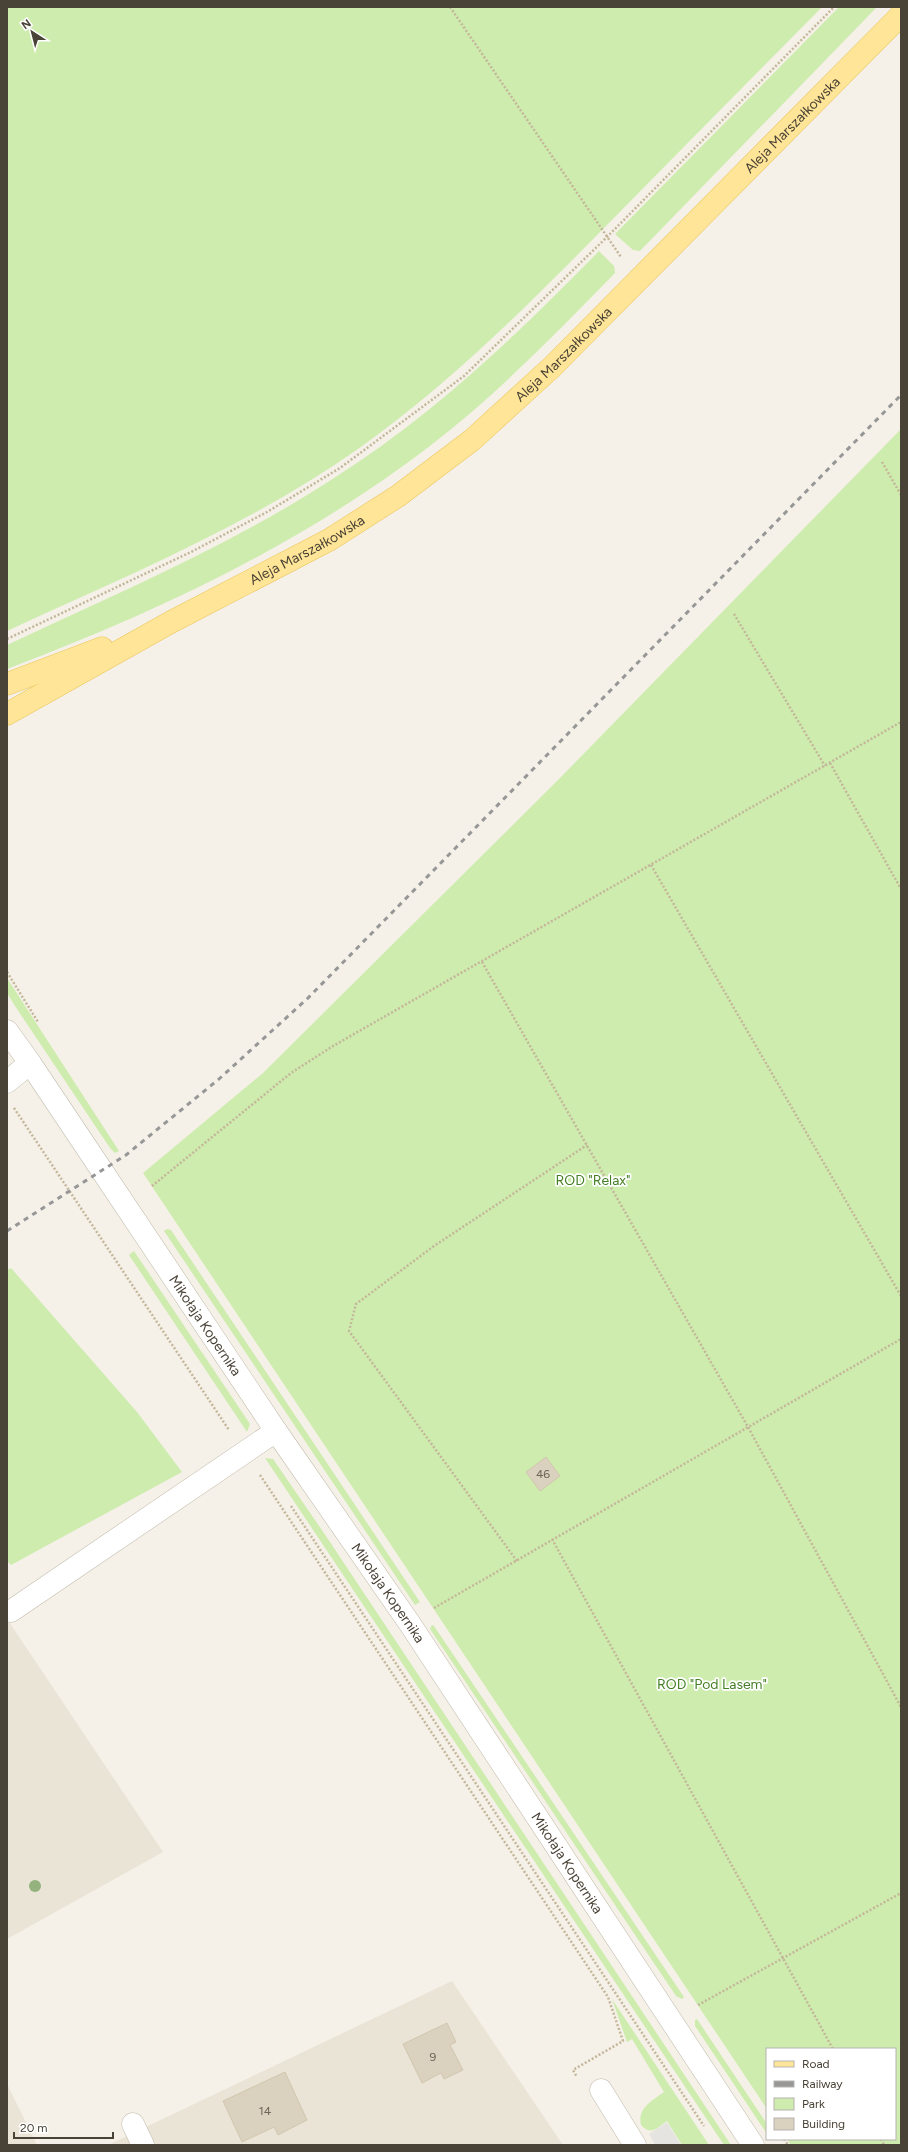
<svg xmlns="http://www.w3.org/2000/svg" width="908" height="2152" font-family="Figtree,sans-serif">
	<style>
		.residential { fill: #e9e4d6 }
		.green { fill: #ceecae }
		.parking { fill: #e6e4e0 }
		.building { fill: #dad1bf; stroke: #d3c6af }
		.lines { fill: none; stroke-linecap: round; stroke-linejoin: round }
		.minor-casing { stroke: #c1baaa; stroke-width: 23 }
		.major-casing { stroke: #ebc65f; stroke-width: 23 }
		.path { stroke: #c4b69a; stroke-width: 2.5; stroke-dasharray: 2 2; stroke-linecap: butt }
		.minor { stroke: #fff; stroke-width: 22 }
		.major { stroke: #ffe597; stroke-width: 22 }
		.rail { stroke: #979797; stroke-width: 3; stroke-dasharray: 5 5; stroke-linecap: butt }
		.tree { fill: #94b27d }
		.labels { text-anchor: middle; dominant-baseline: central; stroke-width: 3.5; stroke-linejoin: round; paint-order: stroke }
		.number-label { font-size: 12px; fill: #6d6658 }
		.street-label { font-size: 14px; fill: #494236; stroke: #fff }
		.park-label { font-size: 14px; fill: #447f25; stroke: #fff }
	</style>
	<rect width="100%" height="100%" fill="#f5f1e8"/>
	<g class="residential">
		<path d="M7,1619L163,1852L7,1939Z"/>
		<path d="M452,1981L563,2145H108Z"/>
		<path d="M7,2084L37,2145H7Z"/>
	</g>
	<g class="green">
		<path d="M7,7H822C750,80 678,153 606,226C528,305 450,384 358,449C250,525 127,576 7,631Z"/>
		<path d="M839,7H877L640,251L633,250L615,234Z"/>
		<path d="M599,251L614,266L615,273C563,326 512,379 455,426C323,534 166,609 7,669V645C117,593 232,545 334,478C433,415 517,335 599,251Z"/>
		<path d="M901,429V2145H791L787,2139H895V2049H767V2109L143,1173L263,1073L559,779Z"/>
		<path d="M7,978L119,1151L115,1153L110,1148L15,1006L7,993Z"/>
		<path d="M167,1229L171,1230L420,1602L415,1605L164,1231Z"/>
		<path d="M134,1251L250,1424L247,1432L129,1255Z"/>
		<path d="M11,1268L137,1412L182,1472L11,1565L7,1561V1270Z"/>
		<path d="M265,1458L273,1459L328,1539L731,2145H724Z"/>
		<path d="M432,1625L434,1626L684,1997L682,1999L676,1996L430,1629Z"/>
		<path d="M612,1999L709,2145H682L667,2121C657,2128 651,2136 641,2125C637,2108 653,2100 664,2092L632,2039L627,2042Z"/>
		<path d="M697,2019L767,2124V2134L695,2026V2020Z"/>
	</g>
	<path class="parking" d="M667,2122L681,2145H655L649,2134Z"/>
	<g class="building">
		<path d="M546,1457L560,1476L540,1491L526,1472Z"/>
		<path d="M447,2023L456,2042L450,2045L463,2070L444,2079L441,2073L422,2083L403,2044Z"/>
		<path d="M285,2072L307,2120L278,2135L274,2127L242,2142L223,2101Z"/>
	</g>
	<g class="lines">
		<defs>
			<g id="minor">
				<path id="s1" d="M7,1031L30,1063L276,1431L410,1624L753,2145"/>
				<path d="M7,1082L30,1063"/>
				<path d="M11,1611L276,1431"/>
				<path d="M601,2090L635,2145"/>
				<path d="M133,2124L143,2145"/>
			</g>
			<g id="major">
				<path d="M7,684L102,648"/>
				<path id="s2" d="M7,714L171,622L329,540L398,496L472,440L552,367L901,15"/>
			</g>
		</defs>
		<use href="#minor" class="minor-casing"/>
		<use href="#major" class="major-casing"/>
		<g class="path">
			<path d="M450,7L621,257"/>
			<path d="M882,462L901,495"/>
			<path d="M734,614L825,766"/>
			<path d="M7,639L191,552L267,512L340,468L464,376L606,238L834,7"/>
			<path d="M830,763L901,889"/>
			<path d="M651,865L901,1296"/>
			<path d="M482,962L748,1427L901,1707"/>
			<path d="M7,972L38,1022"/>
			<path d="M14,1108L229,1430"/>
			<path d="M152,1186L291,1073L333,1046L901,722"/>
			<path d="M260,1475L608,1997L623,2041L573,2070L577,2077"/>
			<path d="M291,1506L704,2126"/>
			<path d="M552,1539L833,2049"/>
			<path d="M517,1561L349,1331L356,1304L434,1246L587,1145"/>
			<path d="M434,1608L901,1339"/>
			<path d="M698,2005L901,1893"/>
			<path d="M784,2139L788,2145"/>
			<path d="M881,2139L884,2145"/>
		</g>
		<use href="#minor" class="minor"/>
		<use href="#major" class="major"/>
		<path class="rail" d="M7,1231L126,1155L219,1079L308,998L901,395"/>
	</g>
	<circle class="tree" cx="35" cy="1886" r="6"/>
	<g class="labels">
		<g class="number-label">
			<text x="543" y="1474">46</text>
			<text x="433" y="2057">9</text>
			<text x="265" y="2111">14</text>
		</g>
		<g class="street-label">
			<text stroke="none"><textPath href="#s2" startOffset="990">Aleja Marszałkowska</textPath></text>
			<text stroke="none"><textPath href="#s2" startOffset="666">Aleja Marszałkowska</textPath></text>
			<text stroke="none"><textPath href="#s2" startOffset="342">Aleja Marszałkowska</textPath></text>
			<text stroke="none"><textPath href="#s1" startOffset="355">Mikołaja Kopernika</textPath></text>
			<text stroke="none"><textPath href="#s1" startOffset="679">Mikołaja Kopernika</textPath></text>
			<text stroke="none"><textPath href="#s1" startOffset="1003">Mikołaja Kopernika</textPath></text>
		</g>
		<g class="park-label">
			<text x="593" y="1180">ROD "Relax"</text>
			<text x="712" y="1684">ROD "Pod Lasem"</text>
		</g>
	</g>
	<rect width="908" height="2152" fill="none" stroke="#494236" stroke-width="16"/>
	<rect x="766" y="2048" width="130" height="92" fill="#ffffff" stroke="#b6b3af"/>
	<rect x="774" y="2061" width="20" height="6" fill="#ffe597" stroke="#b6b3af"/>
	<text x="802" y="2068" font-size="12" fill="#494236">Road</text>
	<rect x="774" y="2081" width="20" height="6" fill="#979797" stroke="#b6b3af"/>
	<text x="802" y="2088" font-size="12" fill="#494236">Railway</text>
	<rect x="774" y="2098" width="20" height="12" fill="#ceecae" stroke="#b6b3af"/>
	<text x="802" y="2108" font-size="12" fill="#494236">Park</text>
	<rect x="774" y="2118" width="20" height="12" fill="#dad1bf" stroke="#b6b3af"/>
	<text x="802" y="2128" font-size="12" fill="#494236">Building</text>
	<g transform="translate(32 32) rotate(324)" stroke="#ffffff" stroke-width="3" paint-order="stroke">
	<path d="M0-3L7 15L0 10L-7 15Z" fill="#494236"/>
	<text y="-6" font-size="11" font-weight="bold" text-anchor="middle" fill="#494236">N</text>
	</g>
	<path d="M14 2132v6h99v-6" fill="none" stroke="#494236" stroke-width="2"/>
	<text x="20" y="2132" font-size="12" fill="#494236" stroke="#ffffff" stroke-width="3" paint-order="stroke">20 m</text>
</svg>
